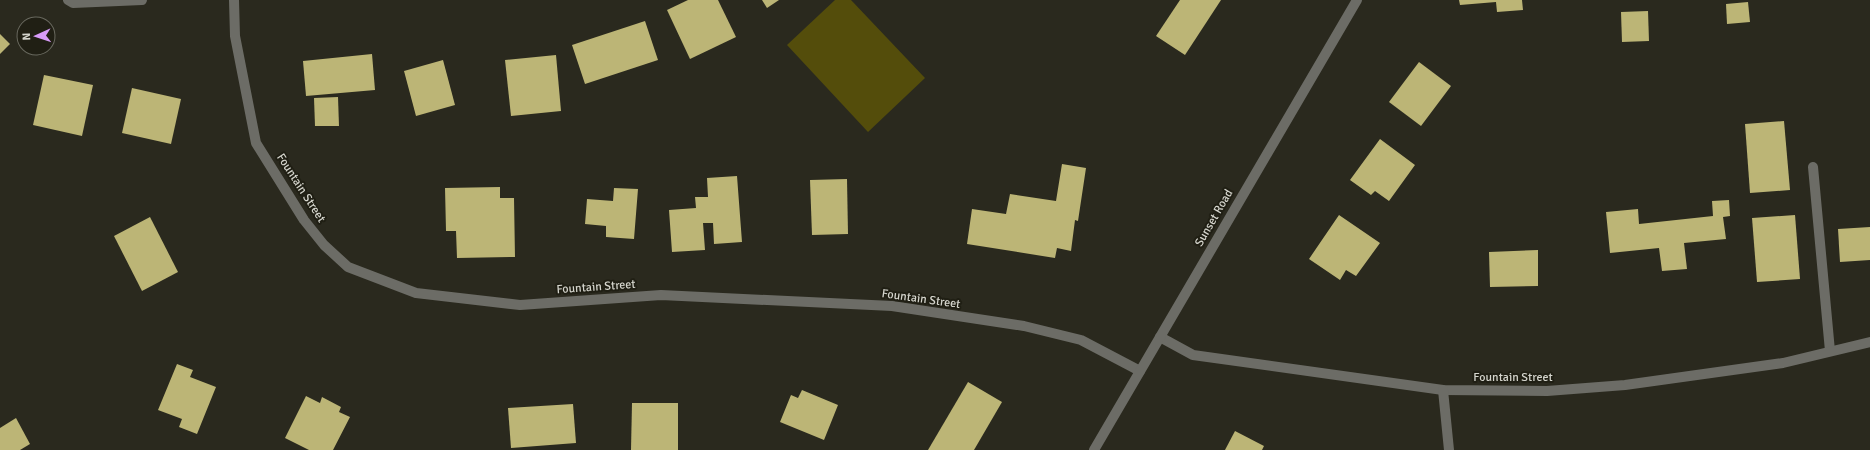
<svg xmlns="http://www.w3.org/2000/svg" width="1870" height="450" font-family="Signika,sans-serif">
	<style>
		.green { fill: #544d0b }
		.building { fill: #bcb576 }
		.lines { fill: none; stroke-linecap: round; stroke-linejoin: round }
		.minor { stroke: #6c6c66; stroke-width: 10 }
		.labels { text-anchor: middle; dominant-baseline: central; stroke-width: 4; stroke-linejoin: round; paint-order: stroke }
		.street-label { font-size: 12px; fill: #d5d5cd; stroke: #201f14 }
	</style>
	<rect width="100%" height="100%" fill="#2a291e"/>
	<path class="green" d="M835,0H851L925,78L868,132L787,45Z"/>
	<g class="building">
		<path d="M688,0H718L736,37L690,59L667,10Z"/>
		<path d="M762,0H779L767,8Z"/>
		<path d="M1180,0H1221L1185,55L1156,36Z"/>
		<path d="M1459,0H1522L1523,10L1497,12L1496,2L1460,5Z"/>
		<path d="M1748,2L1750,22L1727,24L1726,4Z"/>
		<path d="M1648,11L1649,41L1622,42L1621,12Z"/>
		<path d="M645,21L658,60L585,84L572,45Z"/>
		<path d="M0,34L10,44L0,54Z"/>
		<path d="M372,54L375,90L306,96L303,61Z"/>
		<path d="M556,55L561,111L511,116L505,60Z"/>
		<path d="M443,60L455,105L416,116L404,71Z"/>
		<path d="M1419,62L1451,86L1421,126L1389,102Z"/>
		<path d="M44,75L93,85L82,136L33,125Z"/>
		<path d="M132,88L181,99L171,144L122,133Z"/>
		<path d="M338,97L339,126H315L314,98Z"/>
		<path d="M1784,121L1790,190L1750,193L1745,124Z"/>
		<path d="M1380,139L1415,165L1389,201L1375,191L1371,195L1350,180Z"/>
		<path d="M1062,164L1086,168L1078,221L1075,220L1071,251L1057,248L1055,258L967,244L972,209L1006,214L1010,194L1056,201Z"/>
		<path d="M737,176L742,242L714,244L713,223H703L705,250L672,252L669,210L696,208L695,197H708L707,178Z"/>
		<path d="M847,179L848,234L812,235L810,180Z"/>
		<path d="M500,187V198H514L515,257L457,258L456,231H446L445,188Z"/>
		<path d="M614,188L638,189L634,239L606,237V226L585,224L587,199L613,201Z"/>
		<path d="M1729,200L1730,216L1723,217L1726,239L1684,243L1687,269L1662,271L1659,248L1610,253L1606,212L1638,209L1639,224L1713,216L1712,201Z"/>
		<path d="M1339,215L1380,243L1356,276L1346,270L1340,280L1309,259Z"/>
		<path d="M1795,215L1800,279L1757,282L1752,218Z"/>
		<path d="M150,217L178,272L142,291L114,236Z"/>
		<path d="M1870,227V260L1840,262L1838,229Z"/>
		<path d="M1538,250V286L1490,287L1489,252Z"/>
		<path d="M177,364L193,370L190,377L216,387L197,434L179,427L182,419L158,410Z"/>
		<path d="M968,382L1002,402L974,450H928Z"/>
		<path d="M802,390L838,405L824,440L780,422L791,395L798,398Z"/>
		<path d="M306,396L320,403L322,397L341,407L339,412L350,417L333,450H309L285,438Z"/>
		<path d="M632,403H678V450H631Z"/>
		<path d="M573,404L576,443L511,448L508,408Z"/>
		<path d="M16,418L30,444L20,450H0V428Z"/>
		<path d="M1235,431L1264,446L1262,450H1225Z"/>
	</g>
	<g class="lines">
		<g class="minor">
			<path d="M68,0L73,3L142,0"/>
			<path d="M234,0L235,36L256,143L304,220L324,245L348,267L416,293L520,305L661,295L892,306L1024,326L1081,340L1140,371"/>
			<path d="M1813,167L1830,351"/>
			<path d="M1160,337L1193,355L1443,390L1547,391L1625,385L1783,363L1870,342"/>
			<path d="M1443,390L1449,450"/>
			<path d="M1094,450L1357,0"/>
		</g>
	</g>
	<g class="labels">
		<g class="street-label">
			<text transform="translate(301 188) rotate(57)">Fountain Street</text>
			<text transform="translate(1214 218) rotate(-60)">Sunset Road</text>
			<text transform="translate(596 287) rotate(-4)">Fountain Street</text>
			<text transform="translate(921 299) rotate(8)">Fountain Street</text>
			<text x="1513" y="377">Fountain Street</text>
		</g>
	</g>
	<g transform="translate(36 36) rotate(267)"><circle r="19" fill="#201f14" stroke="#68685e"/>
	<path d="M0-3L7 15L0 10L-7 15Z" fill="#d89bf8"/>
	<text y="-6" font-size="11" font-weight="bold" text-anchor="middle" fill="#d5d5cd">N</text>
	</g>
</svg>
